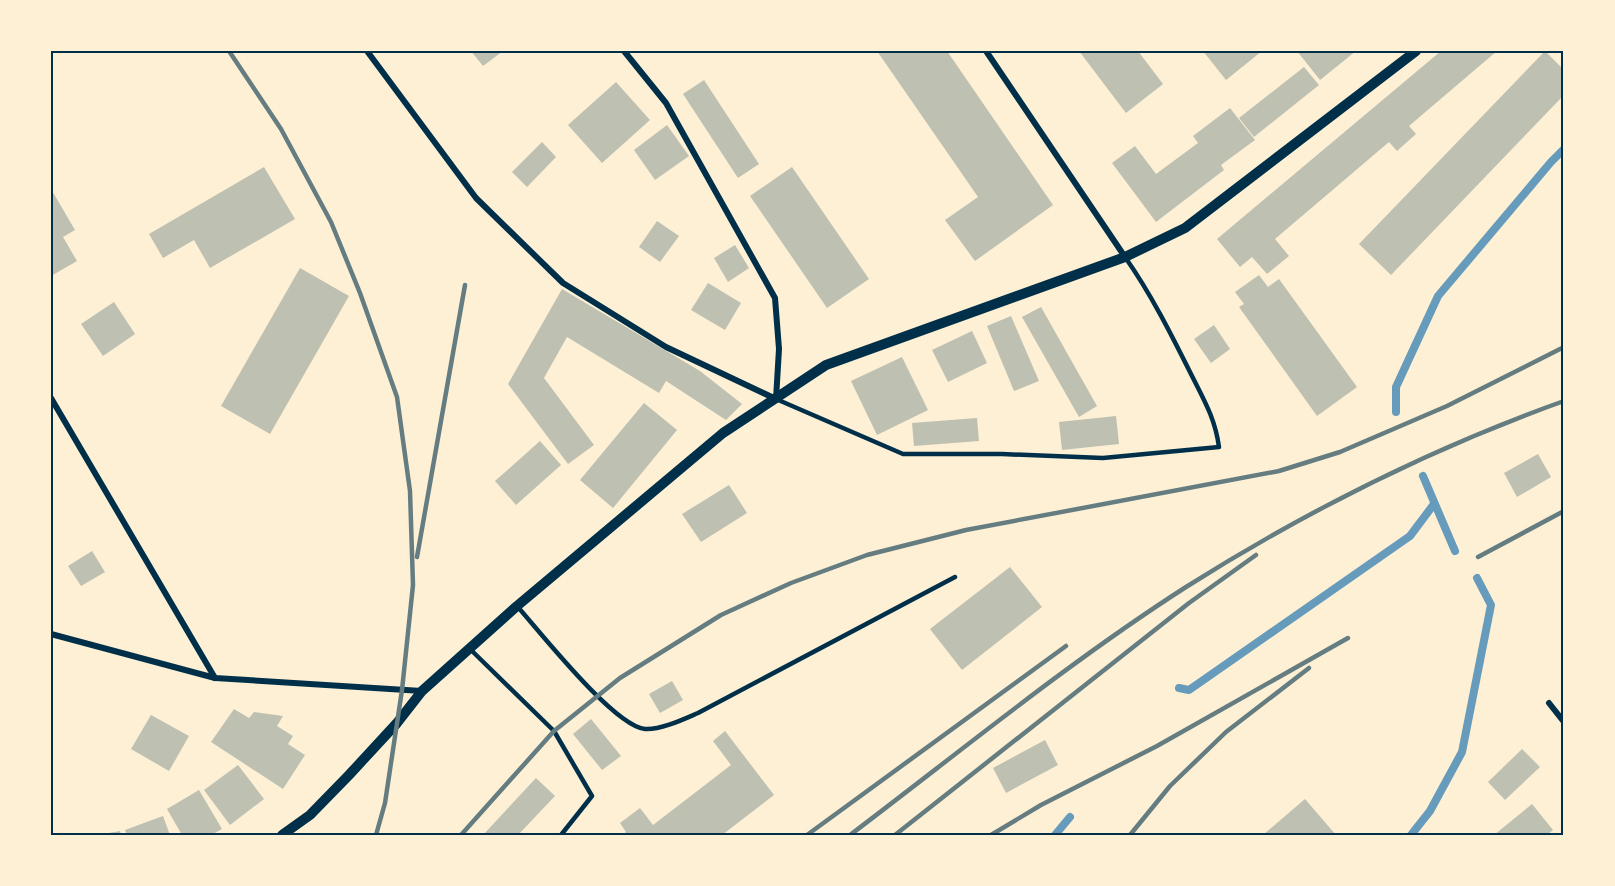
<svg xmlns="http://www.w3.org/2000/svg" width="1615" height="886" font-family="'Times New Roman',serif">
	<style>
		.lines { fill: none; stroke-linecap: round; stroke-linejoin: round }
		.stream { stroke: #669bbc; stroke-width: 8 }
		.building { fill: #bec0b2 }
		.service { stroke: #003049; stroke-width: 4.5 }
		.minor { stroke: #003049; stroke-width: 6 }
		.tertiary { stroke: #003049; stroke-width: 10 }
		.rail { stroke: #657d81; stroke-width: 4.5 }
		.neatline { fill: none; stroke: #003049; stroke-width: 2 }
	</style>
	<rect width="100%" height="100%" fill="#fdf0d5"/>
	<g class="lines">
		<g class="stream">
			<path d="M1396,412V387L1438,296L1551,162L1564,149"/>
			<path d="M1423,476L1455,551"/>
			<path d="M1179,688L1189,690L1410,536L1434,504"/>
			<path d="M1055,835L1070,817"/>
			<path d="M1411,835L1430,811L1462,752L1491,605L1477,578"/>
		</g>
	</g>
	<g class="building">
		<path d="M471,51H503L483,66Z"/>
		<path d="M877,51H947L1053,205L975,261L945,220L978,197Z"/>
		<path d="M1079,51H1138L1163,84L1126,113Z"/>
		<path d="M1203,51H1262L1226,80Z"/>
		<path d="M1297,51H1356L1320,80Z"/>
		<path d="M1441,51H1497L1409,126L1416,134L1397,151L1389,142L1275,239L1289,256L1267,274L1252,257L1240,267L1217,239Z"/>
		<path d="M1545,51L1564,70V95L1391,275L1359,244Z"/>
		<path d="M1304,67L1319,85L1254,137L1239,118Z"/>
		<path d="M704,80L759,164L738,178L683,94Z"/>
		<path d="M616,82L650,120L602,163L568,125Z"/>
		<path d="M1230,108L1255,140L1221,165L1224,170L1156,222L1112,163L1135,146L1156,174L1198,143L1193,136Z"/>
		<path d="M667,125L689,156L655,180L634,150Z"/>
		<path d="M542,142L556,157L527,187L512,172Z"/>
		<path d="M264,167L295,219L210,268L194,240L163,258L149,234Z"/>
		<path d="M792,167L869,279L827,308L750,196Z"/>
		<path d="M51,189L75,230L63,237L77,261L51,276Z"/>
		<path d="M657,221L679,236L660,262L639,247Z"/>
		<path d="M735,245L749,268L728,282L714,258Z"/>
		<path d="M300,268L349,296L270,434L221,406Z"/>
		<path d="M1259,275L1268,287L1279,279L1357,387L1317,416L1239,307L1244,304L1235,292Z"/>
		<path d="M708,283L741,303L725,330L691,310Z"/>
		<path d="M562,289L700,371L742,404L726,420L666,381L659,393L567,337L544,378L594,445L568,464L508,384Z"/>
		<path d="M114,302L135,334L103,356L81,324Z"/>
		<path d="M1041,307L1097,406L1079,417L1022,317Z"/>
		<path d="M1011,316L1039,381L1014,391L987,326Z"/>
		<path d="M1214,325L1230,349L1211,363L1194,339Z"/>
		<path d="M972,331L987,363L948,382L932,350Z"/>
		<path d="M902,357L928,410L877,435L851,381Z"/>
		<path d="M644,403L677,430L613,508L580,480Z"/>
		<path d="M1116,416L1119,444L1062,450L1059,422Z"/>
		<path d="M977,418L979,441L914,446L912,423Z"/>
		<path d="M540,441L561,465L516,505L495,481Z"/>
		<path d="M1538,454L1551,477L1517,497L1504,473Z"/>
		<path d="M729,485L747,513L701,542L682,514Z"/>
		<path d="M92,551L105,572L81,586L68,566Z"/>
		<path d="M1010,567L1042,607L962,670L930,629Z"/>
		<path d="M672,681L683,700L660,713L649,694Z"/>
		<path d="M234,709L249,718L254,712L283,716L277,726L293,736L288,744L305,755L283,789L211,742Z"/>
		<path d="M151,715L189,736L169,771L131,749Z"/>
		<path d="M591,719L621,756L602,770L573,734Z"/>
		<path d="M725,731L774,795L722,835H622L626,832L620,823L640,808L653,825L731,765L713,741Z"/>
		<path d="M1045,740L1058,765L1006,793L993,768Z"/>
		<path d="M1522,749L1540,767L1505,800L1488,782Z"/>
		<path d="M238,765L264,799L230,825L204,790Z"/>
		<path d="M536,778L555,796L518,835H483Z"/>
		<path d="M199,790L222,829L211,835H182L167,809Z"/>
		<path d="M1305,799L1336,835H1263Z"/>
		<path d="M1532,804L1553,830L1547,835H1494Z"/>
		<path d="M163,816L170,835H127L125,830Z"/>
		<path d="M120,831L121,835H103V834Z"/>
	</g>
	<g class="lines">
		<g class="service">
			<path d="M776,399L903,454H1002L1103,458L1219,447C1215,418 1204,400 1191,374C1171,334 1151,294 1125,257"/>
			<path d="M517,606C540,632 614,726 645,729C661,730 684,719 698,713L955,577"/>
			<path d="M470,649L554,731L592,796L561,835"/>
		</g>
		<g class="minor">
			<path d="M367,51L476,198L563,283L666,347L776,399L779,349L775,298L666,103L624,51"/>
			<path d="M986,51L1125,257"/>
			<path d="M51,398L215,678"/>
			<path d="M51,634L215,678L422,691"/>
			<path d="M1549,703L1564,722"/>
		</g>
		<path class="tertiary" d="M282,835L310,815L349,775L397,723L422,691L517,606L723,433L826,365L1125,257L1185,228L1416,51"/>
		<g class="rail">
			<path d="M229,51L281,129L331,222L360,293L397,397L410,491L413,585L402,690L385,803L376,835"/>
			<path d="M417,557L465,285"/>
			<path d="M1478,557L1564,511"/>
			<path d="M461,835L554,731L620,678L721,615L791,583L867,555L966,530L1279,471L1340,452L1447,406L1564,347"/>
			<path d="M807,835L1066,646"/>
			<path d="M850,835C961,751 1069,662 1186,587C1305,512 1432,448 1564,401"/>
			<path d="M895,835L1189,603L1256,555"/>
			<path d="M991,835L1041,805L1157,746L1348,638"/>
			<path d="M1130,835L1170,786L1226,732L1309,668"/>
		</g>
	</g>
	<rect width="1615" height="886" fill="none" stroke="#fdf0d5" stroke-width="105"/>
	<rect x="52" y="52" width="1510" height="782" class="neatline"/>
</svg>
